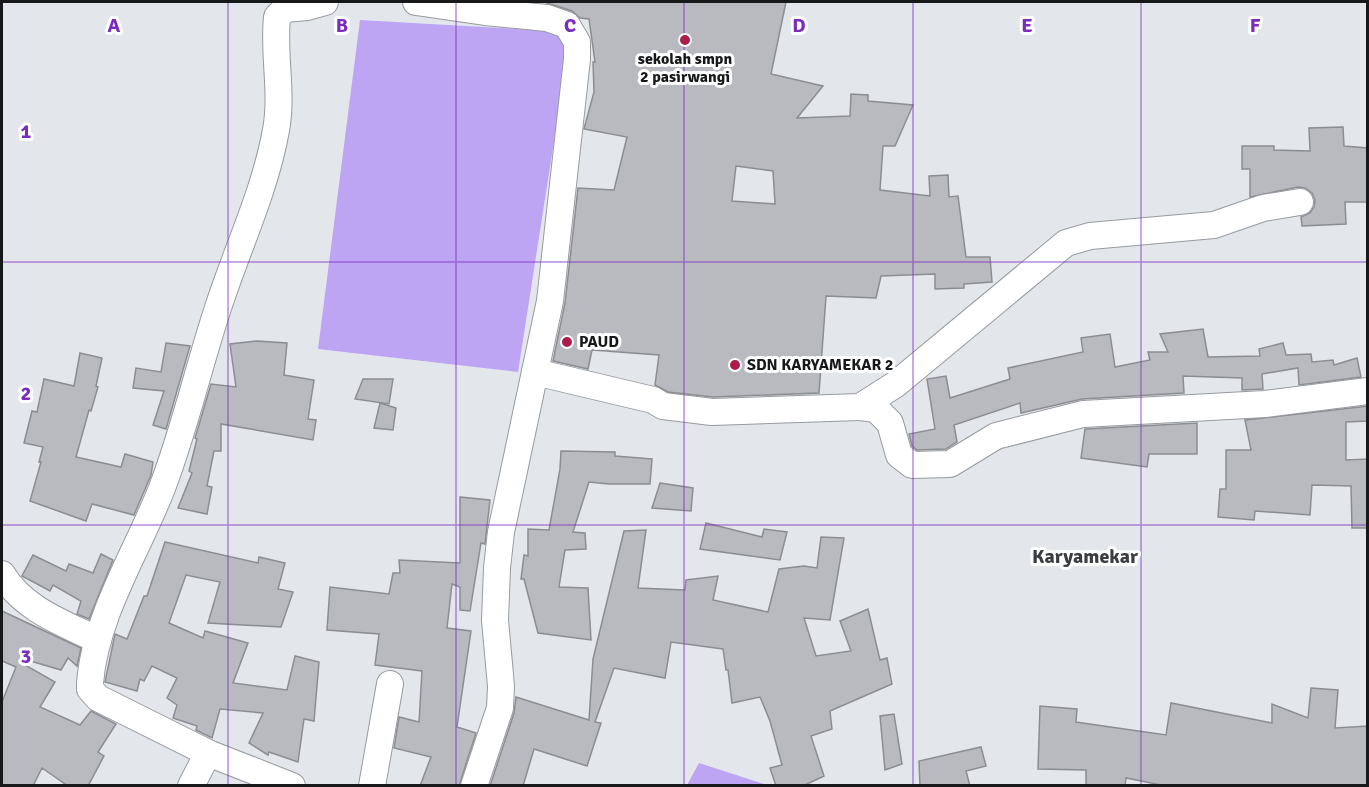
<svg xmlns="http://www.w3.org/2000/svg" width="1369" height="787" font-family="Signika,sans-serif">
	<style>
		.green { fill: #bda5f4 }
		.building { fill: #b8babf; stroke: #8c8d93; stroke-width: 1.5; fill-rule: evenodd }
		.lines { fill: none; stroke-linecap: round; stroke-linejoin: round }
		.street-casing { stroke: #979b9f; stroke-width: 28 }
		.street { stroke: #fff; stroke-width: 26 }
		.grid { fill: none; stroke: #7b2cbf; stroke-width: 1.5; stroke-opacity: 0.55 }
		.poi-dot { fill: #ae1c4b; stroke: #fff; stroke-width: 2 }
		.labels { text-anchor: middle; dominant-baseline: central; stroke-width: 6; stroke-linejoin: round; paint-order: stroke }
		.poi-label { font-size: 16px; font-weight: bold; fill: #161819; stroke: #fff; text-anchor: start }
		.quarter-label { font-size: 20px; font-weight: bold; fill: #3a3d41; stroke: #fff }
		.grid-label { font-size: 20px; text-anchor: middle; font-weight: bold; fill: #7b2cbf; stroke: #fff; stroke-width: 6; stroke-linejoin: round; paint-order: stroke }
	</style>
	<rect width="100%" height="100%" fill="#e3e7ec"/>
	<g class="green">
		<path d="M360,20L571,32L518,372L318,349Z"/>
		<path d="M699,763L767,785H687Z"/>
	</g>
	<g class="building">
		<path d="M544,2H786L771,74L823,86L797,118L850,116L851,94L868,95V101L913,105L895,146H883L880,190L930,196L929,176L948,175L949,197L958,196L966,257H990L992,282L964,284V288L935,289V274L881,276L876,298L826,296L819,393L713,397L668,392L655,385L659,355L592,350L588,369L553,361L565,303L578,188L614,190L627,137L584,129L594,92L593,62H595L589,19L580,18L572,11ZM736,166L773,171L775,204L732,201Z"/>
		<path d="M1343,127L1344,146L1368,148V202H1345L1346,224L1302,226L1301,217L1310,213L1314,207L1315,200L1312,193L1305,188L1298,187L1250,197V169H1242V146H1274V150L1310,151L1309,128Z"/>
		<path d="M1203,329L1208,357L1260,356L1259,349L1283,343L1286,355L1311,354L1312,362L1333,360L1334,365L1357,358L1361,377L1299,385L1298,368L1262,374L1263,389L1242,390V378L1183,376L1184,393L1082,399L1021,413L1020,403L954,425L957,442L946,449L917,450L912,446L909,434L935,429L927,379L946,376L950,398L1010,379L1008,368L1083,352L1081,338L1110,334L1115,367L1150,360L1148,352H1168L1160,334Z"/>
		<path d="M257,341L287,343L284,375L314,380L308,419L316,420L313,440L221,424V451H214L207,486L212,487L207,514L178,508L192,473L189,471L197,439L195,438L211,384L236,387L230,344Z"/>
		<path d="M166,343L190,346L166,429L153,425L164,391L133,388L136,368L161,372Z"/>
		<path d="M80,353L102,358L96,386L98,387L91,411L89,410L76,457L121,467L125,454L153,462L151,475L134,515L92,504L86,521L30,501L41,462H39L43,447L24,443L32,411L37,412L44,379L74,386Z"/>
		<path d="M363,379H393L389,404L355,399Z"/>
		<path d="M380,403L396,408L393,430L374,428Z"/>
		<path d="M1368,406V421L1346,422V460L1368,459V528H1352L1351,486L1312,485L1310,515L1255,511L1254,520L1218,517L1220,489H1226V450H1251L1245,420Z"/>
		<path d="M1197,423V454H1149L1147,467L1081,458L1085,429Z"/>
		<path d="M561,451L615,452V456L652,459L650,484H609L589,482L573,532L585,533L586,549L565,550L559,587L588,588L591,640L538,633L524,579H521L524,555L528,556V529L549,530L560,469Z"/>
		<path d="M660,483L693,488L691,511L652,508Z"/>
		<path d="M460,497L490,500L485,544L481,543L470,611L460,610V587L452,584L447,628L471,631L457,727L476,733L459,786H420L431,757L394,748L399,717L419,722L422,671L375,665L379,634L327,630L330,587L389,594L393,573H400L399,560L460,563Z"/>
		<path d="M706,523L762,537L764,529L787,532L780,560L700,549Z"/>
		<path d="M646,530L638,588L685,590L686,580L718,576L713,600L768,612L779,569L804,566L817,568L821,537L844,538L830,620L804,618L816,656L851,651L840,621L868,609L880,660L887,658L892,684L830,711L832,729L811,736L824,776L803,786H776L770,768L782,765L770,721L760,697L732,703L728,670H726L723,649L671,642L665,678L614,668L595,722L601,723L587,766L534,749L523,786H490L514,713L516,697L589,720L593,659L624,531Z"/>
		<path d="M165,542L258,563L259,557L285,563L278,589L293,592L281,627L208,623L220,582L186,575L169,623L203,638L205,631L248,643L233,683L287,690L295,656L319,662L314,721L304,719L298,762L269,752L268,755L249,743L263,713L220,709L212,738L196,730L197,726L173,718L177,705L167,698L177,678L152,666L144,681L140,679L137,691L105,682L115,634L127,639L144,596H147Z"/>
		<path d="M101,554L113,560L89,619L77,614L81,601L53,585L50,591L22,576L33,555L66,571L69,564L93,573Z"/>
		<path d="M2,611L81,648L77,666L68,658L61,670L27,660L25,665L55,682L40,707L80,725L91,711L116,724L98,752L104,756L88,786H68L42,768L33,786H2V702L16,667L2,661Z"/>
		<path d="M1311,688L1338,690L1335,728L1368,726V786H1166L1126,778L1125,786H1086V770L1038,769L1040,706L1077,709L1076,722L1166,735L1171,703L1272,723V704L1308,718Z"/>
		<path d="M894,714L902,764L885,770L880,716Z"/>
		<path d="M981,747L986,766L966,771L970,786H920L919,761Z"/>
	</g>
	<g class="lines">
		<defs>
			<g id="street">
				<path d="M416,2L485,12L547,18L567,25L577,42V59L550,301L501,532L497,568L495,620L501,686L500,708L474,786"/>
				<path d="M535,372L653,400L663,406L712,412L860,407L896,384L1066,243L1090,236L1214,225L1263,208L1300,202"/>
				<path d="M860,407L876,409L890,423L899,455L912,465L950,464L996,436L1083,414L1265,404L1368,391"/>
				<path d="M2,574C23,609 63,623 98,640"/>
				<path d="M191,786L208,753"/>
				<path d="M292,786L208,753L98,698L90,689V683C95,616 138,550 162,488C184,431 198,369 217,311C236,251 265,192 276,130C283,92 273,55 277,17L285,9L307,7L325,2"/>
				<path d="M372,786L390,684"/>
			</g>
		</defs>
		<use href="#street" class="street-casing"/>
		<use href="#street" class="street"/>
	</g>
	<path class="grid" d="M228,2V786M456,2V786M684,2V786M913,2V786M1141,2V786M2,262H1368M2,525H1368"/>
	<g class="poi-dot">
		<circle cx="685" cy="40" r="6"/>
		<circle cx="567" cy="342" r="6"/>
		<circle cx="735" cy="365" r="6"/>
	</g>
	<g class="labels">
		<g class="poi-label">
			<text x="685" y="59" text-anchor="middle">sekolah smpn<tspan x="685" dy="18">2 pasirwangi</tspan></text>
			<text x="579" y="342">PAUD</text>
			<text x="747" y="365">SDN KARYAMEKAR 2</text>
		</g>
		<g class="quarter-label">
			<text x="1085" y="556">Karyamekar</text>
		</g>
	</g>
	<g class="grid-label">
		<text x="114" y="32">A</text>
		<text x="342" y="32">B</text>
		<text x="570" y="32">C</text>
		<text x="799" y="32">D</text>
		<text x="1027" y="32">E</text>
		<text x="1255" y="32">F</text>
		<text x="26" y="138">1</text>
		<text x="26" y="400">2</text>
		<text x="26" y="663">3</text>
	</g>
	<rect width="1369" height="787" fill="none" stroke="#161819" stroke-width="6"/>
</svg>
